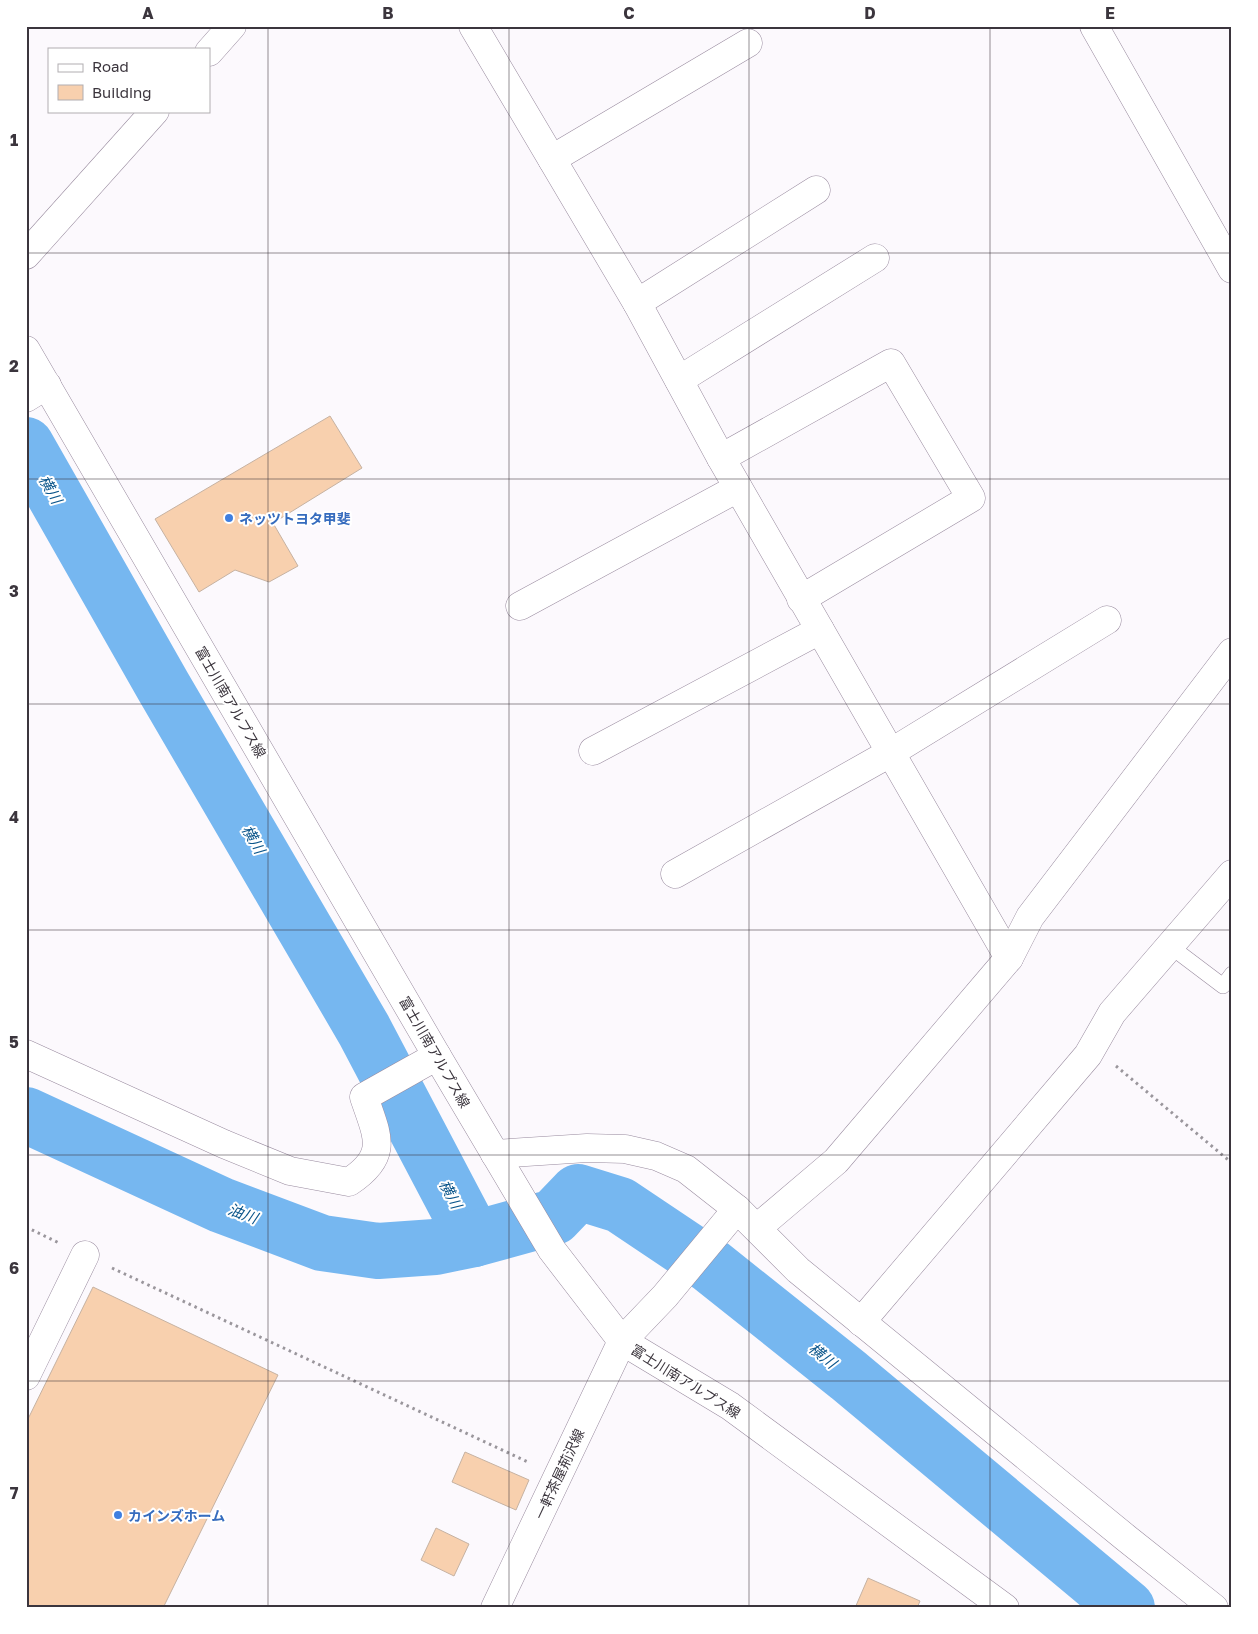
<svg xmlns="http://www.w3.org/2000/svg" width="1258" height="1634" font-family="'Golos Text','Noto Sans JP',sans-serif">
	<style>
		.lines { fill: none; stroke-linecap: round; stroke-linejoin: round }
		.river { stroke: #76b7f0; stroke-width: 56 }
		.building { fill: #f8d0ae; stroke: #c6b2a2 }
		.service-casing { stroke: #998b9f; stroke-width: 16 }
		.minor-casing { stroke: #998b9f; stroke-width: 29 }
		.secondary-casing { stroke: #998b9f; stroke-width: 29 }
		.primary-casing { stroke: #998b9f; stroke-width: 29 }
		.path { stroke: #9a969c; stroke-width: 3; stroke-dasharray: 2.5 4; stroke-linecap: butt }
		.service { stroke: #fff; stroke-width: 15 }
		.minor { stroke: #fff; stroke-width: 28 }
		.secondary { stroke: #fff; stroke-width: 28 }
		.primary { stroke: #fff; stroke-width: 28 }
		.grid { fill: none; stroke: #3b353d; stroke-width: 1; stroke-opacity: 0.55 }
		.shop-dot { fill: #3f7fe0; stroke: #fff; stroke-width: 2 }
		.labels { text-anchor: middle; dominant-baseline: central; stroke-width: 4; stroke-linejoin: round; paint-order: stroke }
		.shop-label { font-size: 14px; font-weight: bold; fill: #366cbe; stroke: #fff; text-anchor: start }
		.street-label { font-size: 14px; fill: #3b353d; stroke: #fff }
		.water-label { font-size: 15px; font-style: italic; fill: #0c568b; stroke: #fff }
		.neatline { fill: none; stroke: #3b353d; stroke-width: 2 }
		.grid-label { font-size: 16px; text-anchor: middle; font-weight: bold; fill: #3b353d }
	</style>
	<rect width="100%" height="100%" fill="#fcf9fd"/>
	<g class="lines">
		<g class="river">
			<path d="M26,445L163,686L364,1030L474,1239"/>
			<path d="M26,1115L221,1205L322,1243L378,1251L435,1247L474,1239L554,1217L578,1192L620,1205L711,1266L849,1376L1127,1608"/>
		</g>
	</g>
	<g class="building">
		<path d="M330,416L362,468L273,523L298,566L269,582L235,570L199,592L155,519Z"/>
		<path d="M93,1287L278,1375L163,1608H26V1423Z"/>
		<path d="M465,1452L529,1480L516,1510L452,1482Z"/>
		<path d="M436,1528L469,1544L454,1576L421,1560Z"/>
		<path d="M868,1578L920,1601L917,1608H855Z"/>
	</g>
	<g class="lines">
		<defs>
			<path id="service" d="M1170,946L1223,986L1232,974"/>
			<g id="minor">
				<path d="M473,26L637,303L721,458L1009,958"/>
				<path d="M1094,26L1232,269"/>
				<path d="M209,52L232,26"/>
				<path d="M552,159L748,43"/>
				<path d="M26,255L155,111"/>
				<path d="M637,303L816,190"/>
				<path d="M679,380L875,258"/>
				<path d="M26,398L47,385"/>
				<path d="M721,458L891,363L971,498L801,599"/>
				<path d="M520,606L738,488"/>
				<path d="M593,751L820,630"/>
				<path d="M675,874L890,753L1107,620"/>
				<path d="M26,1054L224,1144L290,1171L349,1182C390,1155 377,1136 364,1097L437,1056"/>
				<path d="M495,1154L587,1148L625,1149L656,1156L686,1169L737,1209L798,1270L1126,1538L1214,1608"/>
				<path d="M757,1228L836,1161L1009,958L1030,917L1232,652"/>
				<path d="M861,1322L1088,1055L1112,1013L1232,874"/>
				<path d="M622,1341L665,1296L737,1209"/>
				<path d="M26,1376L85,1255"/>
			</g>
			<path id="secondary" d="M495,1608L622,1341"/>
			<path id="primary" d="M26,350L437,1056L552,1250L622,1341L730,1406L1005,1608"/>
		</defs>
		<use href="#service" class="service-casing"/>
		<use href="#minor" class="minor-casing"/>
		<use href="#secondary" class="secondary-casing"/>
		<use href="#primary" class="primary-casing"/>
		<g class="path">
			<path d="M1116,1066L1232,1163"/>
			<path d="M26,1227L59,1243"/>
			<path d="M112,1268L530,1463"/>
		</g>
		<use href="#service" class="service"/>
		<use href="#minor" class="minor"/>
		<use href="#secondary" class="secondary"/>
		<use href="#primary" class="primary"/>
	</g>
	<path class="grid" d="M268,26V1608M509,26V1608M749,26V1608M990,26V1608M26,253H1232M26,479H1232M26,704H1232M26,930H1232M26,1155H1232M26,1381H1232"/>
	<g class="shop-dot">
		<circle cx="229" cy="518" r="5"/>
		<circle cx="118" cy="1515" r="5"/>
	</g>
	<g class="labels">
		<g class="shop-label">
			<text x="239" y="518">ネッツトヨタ甲斐</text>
			<text x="128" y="1515">カインズホーム</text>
		</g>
		<g class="street-label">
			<text transform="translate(231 702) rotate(60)">富士川南アルプス線</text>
			<text transform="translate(435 1052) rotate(60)">富士川南アルプス線</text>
			<text transform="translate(686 1381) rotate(32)">富士川南アルプス線</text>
			<text transform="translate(559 1474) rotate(-65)">一軒茶屋荊沢線</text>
		</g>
		<g class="water-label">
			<text transform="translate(51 489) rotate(60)">横川</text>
			<text transform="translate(254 839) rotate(60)">横川</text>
			<text transform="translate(451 1194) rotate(62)">横川</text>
			<text transform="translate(243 1213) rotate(20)">油川</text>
			<text transform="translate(823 1355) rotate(39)">横川</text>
		</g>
	</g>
	<rect width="1258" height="1634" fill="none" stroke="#ffffff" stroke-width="55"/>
	<rect x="48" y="48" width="162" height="65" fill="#ffffff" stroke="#b1aeb1"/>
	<rect x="58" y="64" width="25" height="8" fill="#ffffff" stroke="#b1aeb1"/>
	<text x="92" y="72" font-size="15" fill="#3b353d">Road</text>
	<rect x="58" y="85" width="25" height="15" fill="#f8d0ae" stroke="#b1aeb1"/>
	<text x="92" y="98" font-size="15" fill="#3b353d">Building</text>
	<rect x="28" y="28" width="1202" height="1578" class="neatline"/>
	<g class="grid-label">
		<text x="148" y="19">A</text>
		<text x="388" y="19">B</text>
		<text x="629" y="19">C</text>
		<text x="870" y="19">D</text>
		<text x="1110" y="19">E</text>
		<text x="14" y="146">1</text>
		<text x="14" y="372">2</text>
		<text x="14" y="597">3</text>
		<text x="14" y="823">4</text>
		<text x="14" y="1048">5</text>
		<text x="14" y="1274">6</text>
		<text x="14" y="1499">7</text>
	</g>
</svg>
